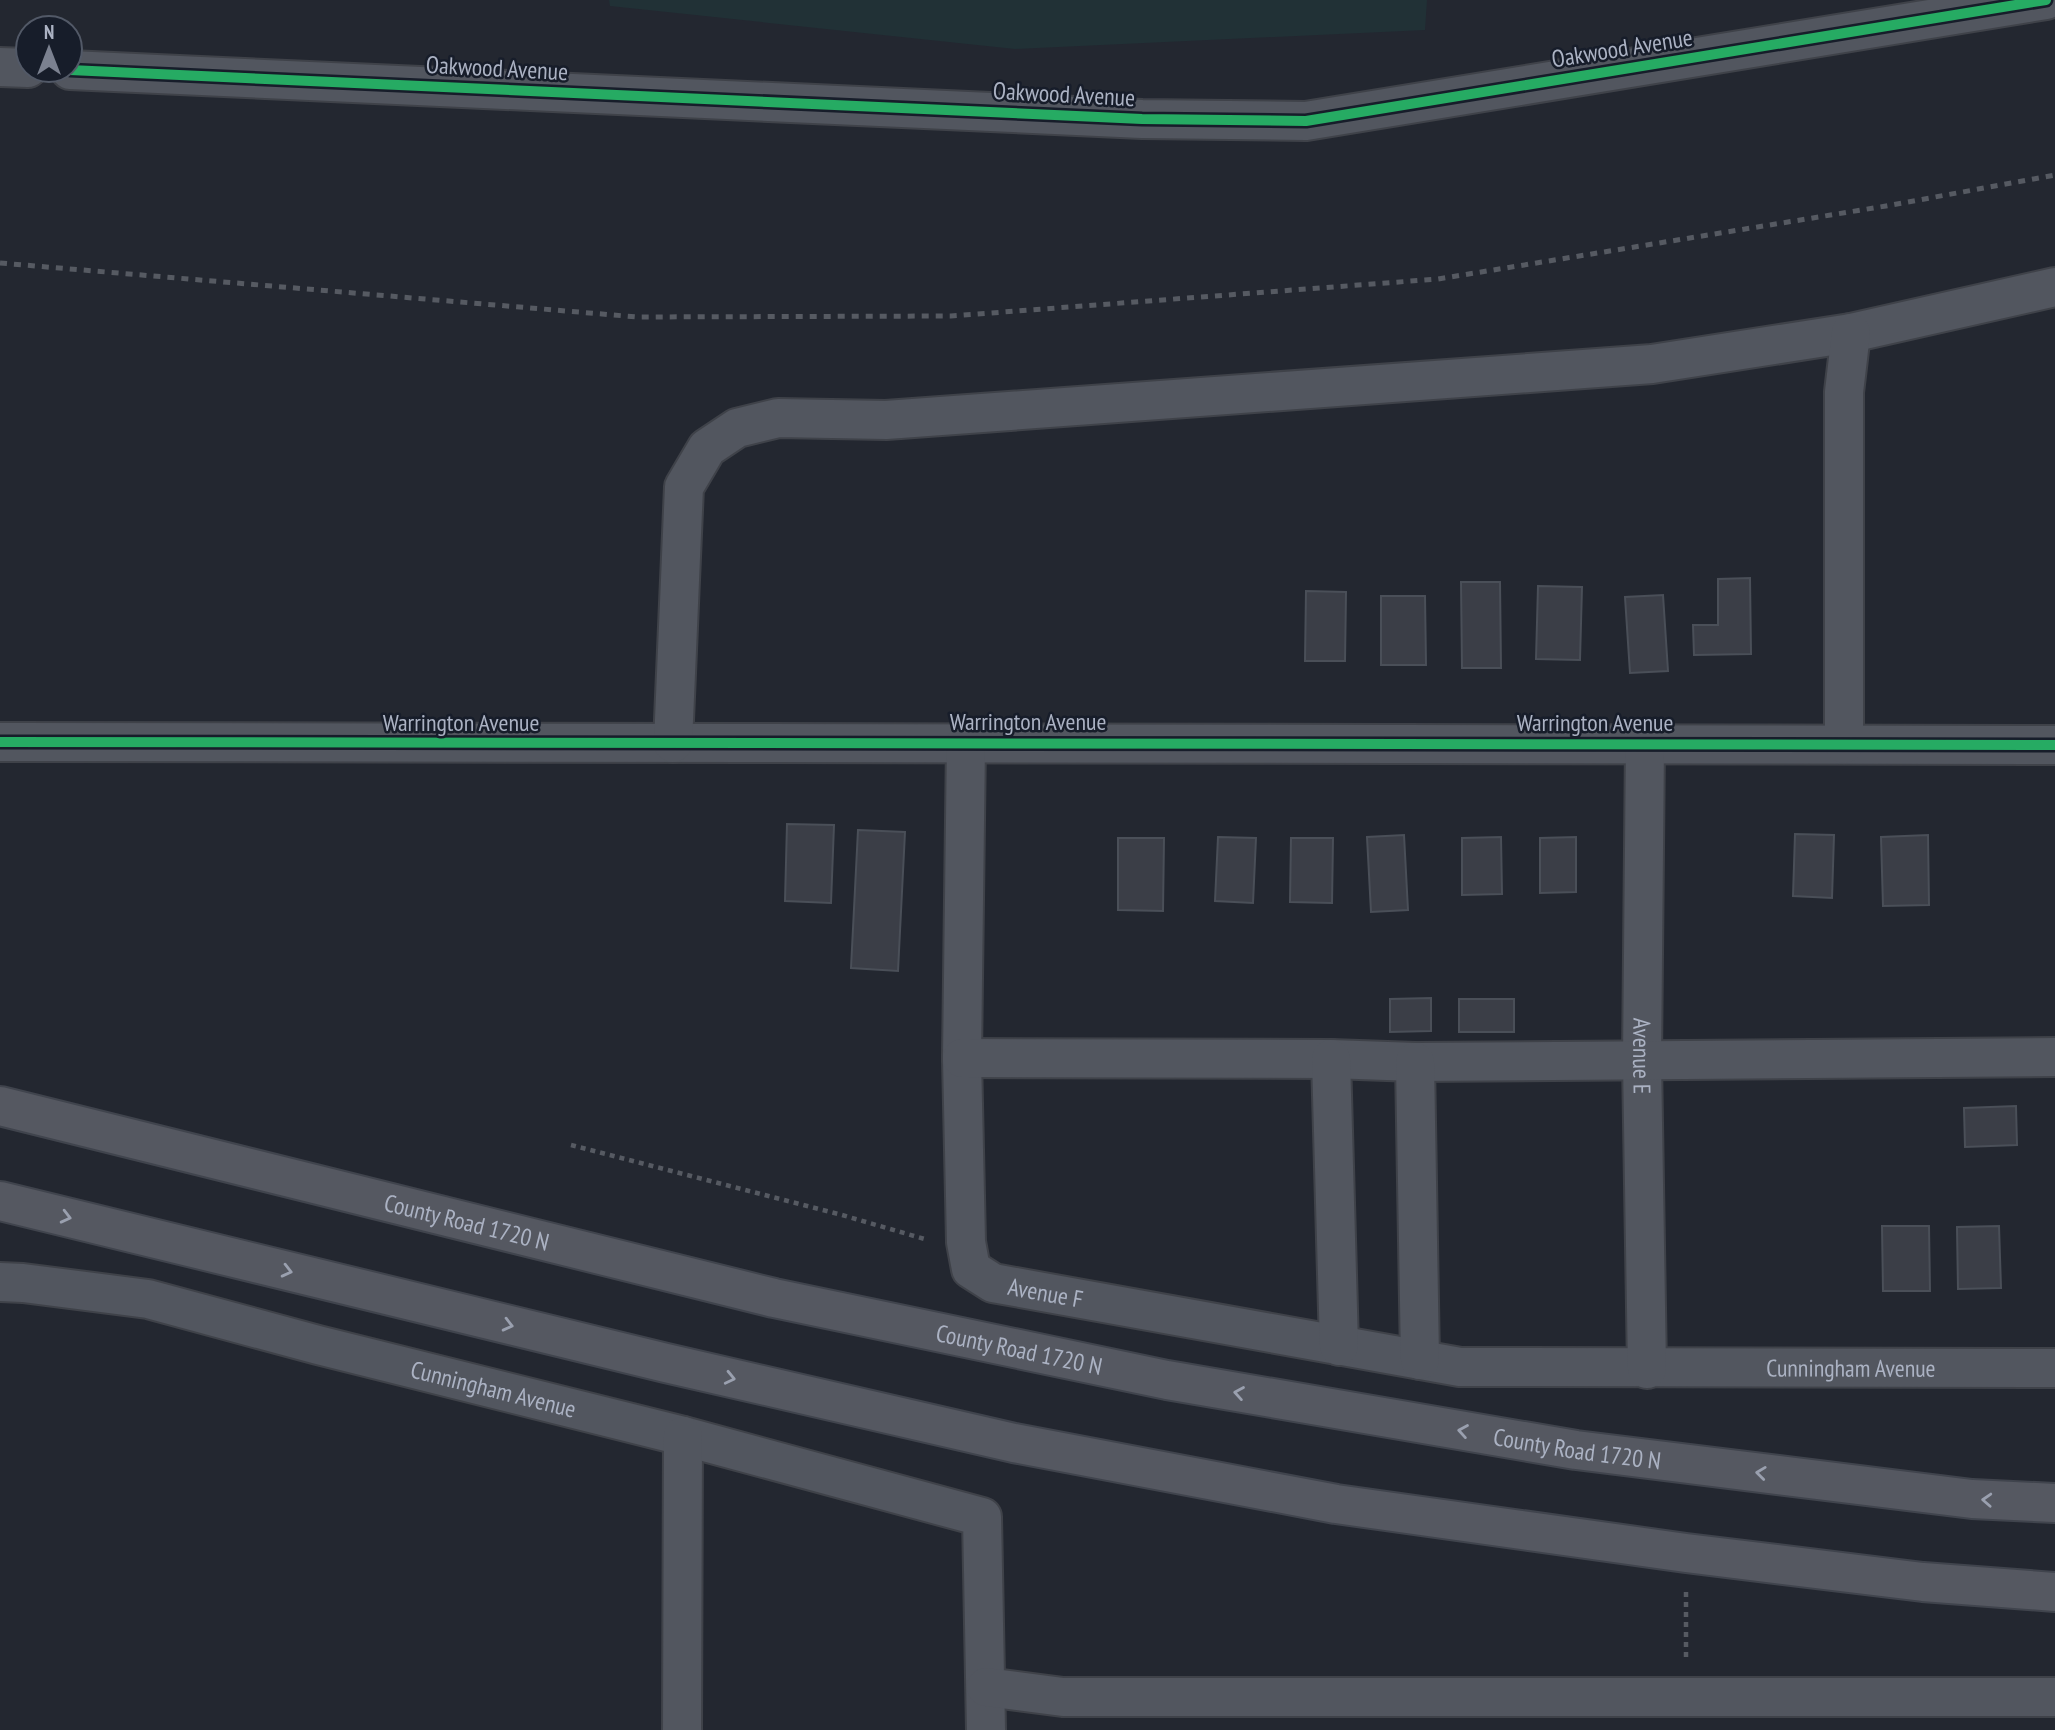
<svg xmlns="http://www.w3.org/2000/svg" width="2055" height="1730" font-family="'PT Sans Narrow',sans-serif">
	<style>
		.green { fill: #213136 }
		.building { fill: #3b3e47; stroke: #4a4f58; stroke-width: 2 }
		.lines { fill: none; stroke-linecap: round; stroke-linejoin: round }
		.minor-casing { stroke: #3f4249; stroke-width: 42 }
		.major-casing { stroke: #40444d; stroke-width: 42 }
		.path { stroke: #565a62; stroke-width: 4.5; stroke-dasharray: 5 5; stroke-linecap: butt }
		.minor { stroke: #52565f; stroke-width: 38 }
		.major { stroke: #555861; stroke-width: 38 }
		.rail { stroke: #565a62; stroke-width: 5; stroke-dasharray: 7 7; stroke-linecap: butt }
		.cycleway-casing { stroke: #171d2a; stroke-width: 15 }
		.cycleway { stroke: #26ab63; stroke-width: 10 }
		.oneway { stroke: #9aa0af }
		.labels { text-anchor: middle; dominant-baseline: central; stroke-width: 5; stroke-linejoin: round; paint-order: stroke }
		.street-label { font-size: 24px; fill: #abb2c3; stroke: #171d2a }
	</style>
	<rect width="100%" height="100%" fill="#232730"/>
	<path class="green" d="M609,0H1427L1425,30L1015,49L610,6Z"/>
	<g class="building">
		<path d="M1750,578L1751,654L1694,655L1693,625H1718V579Z"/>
		<path d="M1461,582H1500L1501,668H1462Z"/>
		<path d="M1538,586L1582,587L1580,660L1536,659Z"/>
		<path d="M1306,591L1346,592L1345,661H1305Z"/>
		<path d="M1663,595L1668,671L1630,673L1625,597Z"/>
		<path d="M1381,596H1425L1426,665H1381Z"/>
		<path d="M787,824L834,825L831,903L785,901Z"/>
		<path d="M858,830L905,832L898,971L851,968Z"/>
		<path d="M1795,834L1834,835L1832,898L1793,896Z"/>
		<path d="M1404,835L1408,910L1371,912L1367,837Z"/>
		<path d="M1928,835L1929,905L1883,906L1881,837Z"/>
		<path d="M1218,837L1256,838L1253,903L1215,901Z"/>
		<path d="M1501,837L1502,894L1462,895V838Z"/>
		<path d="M1576,837V892L1540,893V838Z"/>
		<path d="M1118,838H1164L1163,911L1118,910Z"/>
		<path d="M1291,838H1333L1332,903L1290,902Z"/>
		<path d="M1431,998V1031L1390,1032V999Z"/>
		<rect x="1459" y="999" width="55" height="33"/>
		<path d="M2016,1106L2017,1145L1965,1147L1964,1108Z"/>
		<path d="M1882,1226H1929L1930,1291H1883Z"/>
		<path d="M1999,1226L2001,1288L1958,1289L1957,1227Z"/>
	</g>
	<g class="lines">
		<defs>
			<g id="minor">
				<path d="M0,67L28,68"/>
				<path d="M70,70L1142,119L1306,121L2046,0"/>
				<path d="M0,742L2055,745"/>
				<path id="s1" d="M966,742L962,1058L966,1242L971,1269L993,1283L1460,1367L2055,1368"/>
				<path d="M673,743L684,487L707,448L737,428L778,418L886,420L1652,364L1851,333L2055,287"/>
				<path id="s2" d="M1645,743L1642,1061L1647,1369"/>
				<path d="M1844,744V392L1851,333"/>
				<path d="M962,1058L1331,1059L1415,1062L2055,1057"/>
				<path d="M1331,1059L1339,1346"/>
				<path d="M1415,1062L1420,1360"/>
				<path id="s3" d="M0,1282L23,1283L148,1299L318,1345L683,1436L982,1517L986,1730"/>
				<path d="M986,1687L1063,1697H2055"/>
				<path d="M682,1730L683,1436"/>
			</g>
			<g id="major">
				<path id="s4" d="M0,1106L774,1298L1167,1380L1576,1450L1972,1499L2055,1503"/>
				<path d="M0,1201L666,1363L1014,1443L1336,1504L1686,1553L1923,1582L2055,1592"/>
			</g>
		</defs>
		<use href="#minor" class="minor-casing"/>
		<use href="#major" class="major-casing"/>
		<g class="path">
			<path d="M571,1145L842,1215L928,1240"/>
			<path d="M1686,1592V1660"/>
		</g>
		<use href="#minor" class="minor"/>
		<use href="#major" class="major"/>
		<path class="rail" d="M0,263L637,317L951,316L1438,279L1886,206L2055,175"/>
		<defs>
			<g id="cycleway">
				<path d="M70,70L1142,119L1306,121L2046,0"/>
				<path d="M0,742L2055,745"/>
			</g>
		</defs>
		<use href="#cycleway" class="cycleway-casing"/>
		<use href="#cycleway" class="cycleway"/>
	</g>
	<defs><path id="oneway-chevron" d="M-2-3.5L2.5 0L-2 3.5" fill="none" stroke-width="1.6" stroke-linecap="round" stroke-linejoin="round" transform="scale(1.75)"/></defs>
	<g class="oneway">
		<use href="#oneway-chevron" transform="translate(66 1217) rotate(14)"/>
		<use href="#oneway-chevron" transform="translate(287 1271) rotate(14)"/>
		<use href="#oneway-chevron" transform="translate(508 1325) rotate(14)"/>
		<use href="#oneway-chevron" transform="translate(730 1378) rotate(13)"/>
		<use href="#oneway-chevron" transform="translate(1239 1393) rotate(-170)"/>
		<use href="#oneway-chevron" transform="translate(1463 1431) rotate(-170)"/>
		<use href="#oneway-chevron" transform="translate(1761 1473) rotate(-173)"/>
		<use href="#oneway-chevron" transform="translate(1987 1500) rotate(-177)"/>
	</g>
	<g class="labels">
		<g class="street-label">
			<text transform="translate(1622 48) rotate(-9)">Oakwood Avenue</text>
			<text transform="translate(497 68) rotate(3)">Oakwood Avenue</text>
			<text transform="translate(1064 94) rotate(3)">Oakwood Avenue</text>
			<text x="1028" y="721">Warrington Avenue</text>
			<text x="461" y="722">Warrington Avenue</text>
			<text x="1595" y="722">Warrington Avenue</text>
			<text stroke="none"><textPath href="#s2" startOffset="313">Avenue E</textPath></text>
			<text stroke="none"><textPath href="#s4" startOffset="481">County Road 1720 N</textPath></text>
			<text stroke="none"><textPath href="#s1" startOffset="607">Avenue F</textPath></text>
			<text stroke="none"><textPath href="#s4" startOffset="1048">County Road 1720 N</textPath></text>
			<text stroke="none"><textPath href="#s1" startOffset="1419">Cunningham Avenue</textPath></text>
			<text stroke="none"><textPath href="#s3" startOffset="506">Cunningham Avenue</textPath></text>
			<text stroke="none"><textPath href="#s4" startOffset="1615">County Road 1720 N</textPath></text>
		</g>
	</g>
	<g transform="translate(49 49)"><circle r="33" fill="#171d2a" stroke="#525967" stroke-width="2"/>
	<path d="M0-5L12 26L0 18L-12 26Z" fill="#7b8190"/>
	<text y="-10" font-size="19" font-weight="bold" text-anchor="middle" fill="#abb2c3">N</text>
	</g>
</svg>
